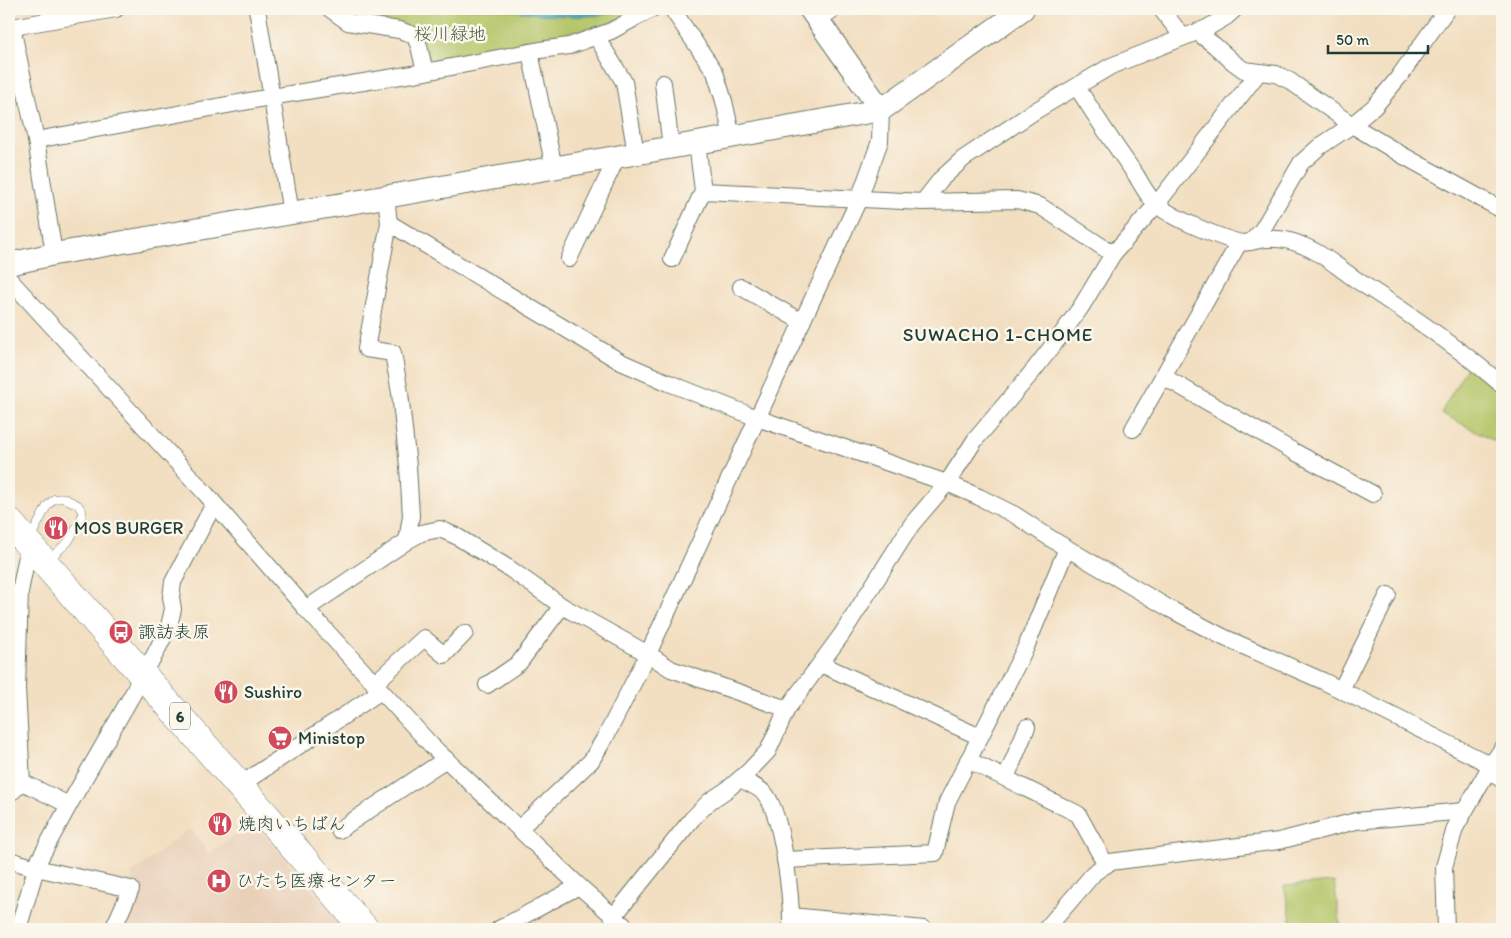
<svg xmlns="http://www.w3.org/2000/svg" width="1511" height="938" font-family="Itim,'Klee One',sans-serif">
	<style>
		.built { fill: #e8cfb7 }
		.green { fill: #b4c568; stroke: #6a814e }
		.water { fill: #49aec9; stroke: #34767e }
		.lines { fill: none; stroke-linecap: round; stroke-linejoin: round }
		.lane-casing { stroke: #697565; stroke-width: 9 }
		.street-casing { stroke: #697565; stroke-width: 18 }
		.secondary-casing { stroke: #697565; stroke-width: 24 }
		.highway-casing { stroke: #697565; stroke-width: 29 }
		.lane { stroke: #fff; stroke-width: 8 }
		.street { stroke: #fff; stroke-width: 16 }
		.secondary { stroke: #fff; stroke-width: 22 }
		.highway { stroke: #fff; stroke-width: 28 }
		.labels { text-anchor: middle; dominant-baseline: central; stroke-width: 5; stroke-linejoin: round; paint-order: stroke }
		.shield { fill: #fbf7ec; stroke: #61756b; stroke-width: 1 }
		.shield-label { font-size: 16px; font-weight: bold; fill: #1f3d34 }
		.park-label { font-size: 18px; fill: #445f41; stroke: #fbf7ec }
		.poi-label { font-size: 18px; fill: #1f3d34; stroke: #fbf7ec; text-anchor: start }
		.neighbourhood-label { font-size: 19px; letter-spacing: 1px; fill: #1f3d34; stroke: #fbf7ec }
	</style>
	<rect width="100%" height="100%" fill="#fbf7ec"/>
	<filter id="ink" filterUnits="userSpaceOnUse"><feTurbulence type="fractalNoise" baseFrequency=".02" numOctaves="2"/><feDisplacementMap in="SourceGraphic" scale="10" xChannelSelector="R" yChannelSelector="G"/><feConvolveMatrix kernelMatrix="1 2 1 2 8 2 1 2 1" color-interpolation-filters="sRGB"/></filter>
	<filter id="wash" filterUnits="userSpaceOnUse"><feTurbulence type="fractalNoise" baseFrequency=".0096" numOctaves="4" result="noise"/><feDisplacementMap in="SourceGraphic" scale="20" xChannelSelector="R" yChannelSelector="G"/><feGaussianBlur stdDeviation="1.12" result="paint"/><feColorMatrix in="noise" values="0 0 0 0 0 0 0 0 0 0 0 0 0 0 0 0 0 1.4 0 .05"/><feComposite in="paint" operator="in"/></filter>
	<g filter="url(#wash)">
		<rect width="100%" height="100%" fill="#f2dec0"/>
		<path class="built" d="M253,822L347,929H116L134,889L132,873L190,828L209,853Z"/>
		<g class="green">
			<path d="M338,9H643L593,30L430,64L419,30L348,17Z"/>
			<path d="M1469,363L1502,387V445L1441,413Z"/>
			<path d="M1334,882L1341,928L1293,929L1284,886Z"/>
		</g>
		<path class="water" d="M501,9H626C597,22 532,14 501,9Z"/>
	</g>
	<g filter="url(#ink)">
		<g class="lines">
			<defs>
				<path id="lane" d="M29,538L35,529L47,506L54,499L64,498L78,505L82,511L81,520L68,542L48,560"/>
				<g id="street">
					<path d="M257,9L291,213"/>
					<path d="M330,9L348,22L399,30L414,35L419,46L425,72"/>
					<path d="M672,9L715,72L724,101L732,137"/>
					<path d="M1161,9L1183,37"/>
					<path d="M818,20L834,9"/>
					<path d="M9,26L12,27L116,9"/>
					<path d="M12,27L36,140L54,254"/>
					<path d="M1197,32L1214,45L1233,62L1244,70L1276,74L1290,81L1352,125L1402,155L1502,210"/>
					<path d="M596,36L624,82L636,154"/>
					<path d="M530,52L554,168"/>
					<path d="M663,83L671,147"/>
					<path d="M1077,87C1096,117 1115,146 1136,175C1142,185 1149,199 1158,206C1177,220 1214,235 1237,242C1247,245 1257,239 1267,239C1279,238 1293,241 1304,246C1324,254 1340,269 1358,281C1408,313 1457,346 1502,385"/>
					<path d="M36,140L271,97L425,72L540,50L569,46L611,31L652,9"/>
					<path d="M697,143L703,191L923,202L1017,200L1040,206L1113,254"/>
					<path d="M386,197L389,223L366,349L393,353L400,393L408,466L411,516L407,541"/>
					<path d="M923,202L941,179L963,159L1035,111L1111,66L1207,28L1226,17L1235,9"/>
					<path d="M389,223L621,362L669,383L757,418L947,483L979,497L1015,515L1053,540L1170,609L1223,637L1323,681L1491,765"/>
					<path d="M1251,242L1262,230L1301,163L1319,147L1352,125L1375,106L1398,78L1447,9"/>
					<path d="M569,259L617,157"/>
					<path d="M672,259L703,191"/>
					<path d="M9,279L206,494L306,609L432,746L579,886L628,929"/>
					<path d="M741,287L802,322"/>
					<path d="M1164,377L1293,451L1373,494"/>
					<path d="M1133,429L1239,243"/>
					<path d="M29,545L20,592L17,688L22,782L69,805"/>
					<path d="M306,609L407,541L421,533L440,529L456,536L510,569L562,606L648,654L671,669L787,709"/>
					<path d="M821,664L980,737"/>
					<path d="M374,684L424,638L444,655L465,633"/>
					<path d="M487,685L519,663L562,606"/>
					<path d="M1341,690L1388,595"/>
					<path d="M968,760L1078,814L1106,865"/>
					<path d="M1488,770L1502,780"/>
					<path d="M1006,778L1027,727"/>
					<path d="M740,779C748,783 761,788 766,795C783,818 792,900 791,929"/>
					<path d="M240,785L381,691"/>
					<path d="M9,792L13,791L22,782"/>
					<path d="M519,829L591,761L606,736L648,654L859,199L880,141L881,110"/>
					<path d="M339,830L446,759"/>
					<path d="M9,860L36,868L131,889L113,929"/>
					<path d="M785,860L935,853L947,802L1026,647L1067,548"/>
					<path d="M614,916L692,819L710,801L728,789L749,771L768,751L787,709L842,634L912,524L947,483L975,440L1033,371L1061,335L1081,307L1113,254L1156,205L1259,72"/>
					<path d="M791,916L924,929"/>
					<path d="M18,929L38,862L69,805L135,690L141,671L153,658L169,626L173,609L171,597L173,582L214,504"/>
					<path d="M499,929L579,886"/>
					<path d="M1046,929L1095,872L1110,862L1279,841L1356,821L1464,811"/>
					<path d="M1446,929L1444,867L1455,828L1491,765L1502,749"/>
				</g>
				<g id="secondary">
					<path d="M810,9L881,110"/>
					<path d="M9,264L54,254L697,143L881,110L1023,9"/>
				</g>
				<path id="highway" d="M9,522L365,929"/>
			</defs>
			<use href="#lane" class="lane-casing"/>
			<use href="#street" class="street-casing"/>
			<use href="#secondary" class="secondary-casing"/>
			<use href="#highway" class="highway-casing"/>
			<use href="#lane" class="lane"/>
			<use href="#street" class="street"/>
			<use href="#secondary" class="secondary"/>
			<use href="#highway" class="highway"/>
		</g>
	</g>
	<defs>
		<symbol id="restaurant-disc" viewBox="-11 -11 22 22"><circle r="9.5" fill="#d1495b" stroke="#fbf7ec"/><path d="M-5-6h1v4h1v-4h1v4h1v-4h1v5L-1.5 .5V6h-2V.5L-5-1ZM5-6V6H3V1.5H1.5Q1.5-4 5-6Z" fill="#fff"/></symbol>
		<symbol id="bus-disc" viewBox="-11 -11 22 22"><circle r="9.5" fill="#d1495b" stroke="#fbf7ec"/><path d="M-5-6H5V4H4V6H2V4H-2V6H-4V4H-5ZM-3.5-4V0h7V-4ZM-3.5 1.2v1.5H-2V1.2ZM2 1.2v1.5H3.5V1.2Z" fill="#fff"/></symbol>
		<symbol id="supermarket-disc" viewBox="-11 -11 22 22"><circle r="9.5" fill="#d1495b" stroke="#fbf7ec"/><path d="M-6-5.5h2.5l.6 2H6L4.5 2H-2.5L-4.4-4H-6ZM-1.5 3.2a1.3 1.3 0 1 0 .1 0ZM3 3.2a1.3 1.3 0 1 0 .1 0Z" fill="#fff"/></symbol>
		<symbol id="hospital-disc" viewBox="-11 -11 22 22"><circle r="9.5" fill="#d1495b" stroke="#fbf7ec"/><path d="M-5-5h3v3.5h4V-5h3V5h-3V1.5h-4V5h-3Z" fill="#fff"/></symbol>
	</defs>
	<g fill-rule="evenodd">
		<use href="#restaurant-disc" x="42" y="514" width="28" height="28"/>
		<use href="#bus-disc" x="107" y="618" width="28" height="28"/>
		<use href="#restaurant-disc" x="212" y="678" width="28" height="28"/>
		<use href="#supermarket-disc" x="266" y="724" width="28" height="28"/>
		<use href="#restaurant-disc" x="206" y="810" width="28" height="28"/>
		<use href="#hospital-disc" x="205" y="867" width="28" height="28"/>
	</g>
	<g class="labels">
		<rect class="shield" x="170" y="702.5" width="20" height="27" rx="4"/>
		<g class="shield-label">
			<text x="180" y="716">6</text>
		</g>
		<g class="park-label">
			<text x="450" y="34">桜川緑地</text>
		</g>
		<g class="poi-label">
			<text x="74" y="528">MOS BURGER</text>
			<text x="138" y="632">諏訪表原</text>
			<text x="244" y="692">Sushiro</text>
			<text x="298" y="738">Ministop</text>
			<text x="238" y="824">焼肉いちばん</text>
			<text x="236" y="881">ひたち医療センター</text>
		</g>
		<g class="neighbourhood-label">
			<text x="998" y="334">SUWACHO 1-CHOME</text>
		</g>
	</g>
	<rect width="1511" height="938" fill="none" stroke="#fbf7ec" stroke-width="30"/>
	<path d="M1328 45v8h100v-8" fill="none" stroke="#1f3d34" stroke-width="2.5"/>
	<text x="1336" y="45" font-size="15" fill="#1f3d34" stroke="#fbf7ec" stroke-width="4" paint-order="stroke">50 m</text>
</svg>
